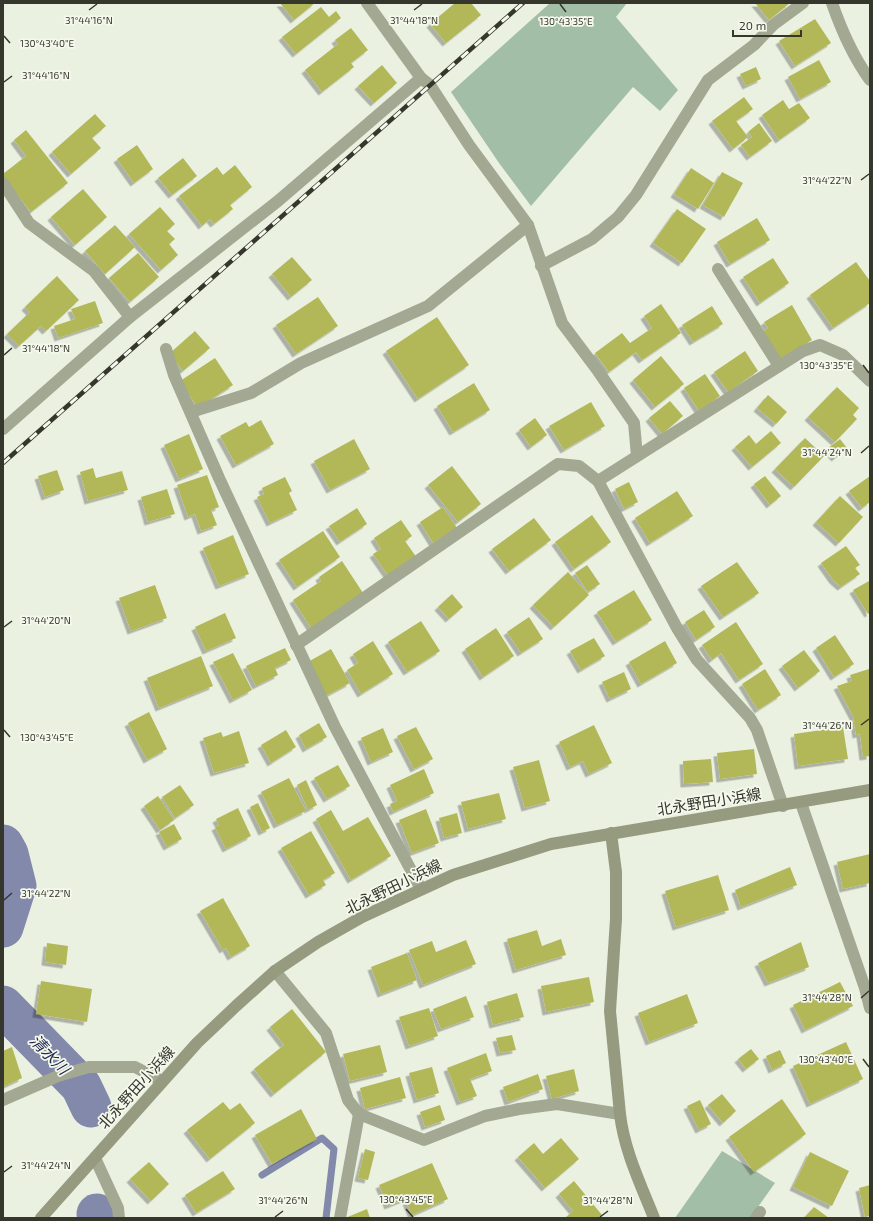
<svg xmlns="http://www.w3.org/2000/svg" width="873" height="1221" font-family="'Exo 2','Noto Sans JP',sans-serif">
	<style>
		.green { fill: #a3bea7 }
		.lines { fill: none; stroke-linecap: round; stroke-linejoin: round }
		.stream { stroke: #8389ab; stroke-width: 7 }
		.river { stroke: #8389ab; stroke-width: 41 }
		.building { fill: #b2b858; filter: url(#shadow) }
		.street { stroke: #a2a891; stroke-width: 12 }
		.secondary { stroke: #969b80; stroke-width: 12 }
		.rail-casing { stroke: #36372c; stroke-width: 4.5 }
		.rail { stroke: #f5f9ed; stroke-width: 3; stroke-dasharray: 9; stroke-linecap: butt }
		.ticks { fill: none; stroke: #36372c; stroke-width: 1.5 }
		.labels { text-anchor: middle; dominant-baseline: central; stroke-width: 3.5; stroke-linejoin: round; paint-order: stroke }
		.street-label { font-size: 15px; fill: #36372c; stroke: #f5f9ed }
		.water-label { font-size: 16px; font-style: italic; fill: #262b54; stroke: #f5f9ed }
		.ticks-label { font-size: 10px; text-anchor: middle; fill: #36372c; stroke: #f5f9ed; stroke-width: 3.5; stroke-linejoin: round; paint-order: stroke }
	</style>
	<defs>
		<filter id="shadow"><feDropShadow dx="-3.5" dy="3.5" stdDeviation="0" flood-color="#0004"/></filter>
	</defs>
	<rect width="100%" height="100%" fill="#ebf1e1"/>
	<g class="green">
		<path d="M550,3H627L616,17L678,90L660,111L633,87L531,206L499,163L451,92Z"/>
		<path d="M722,1151L775,1183L750,1218H675Z"/>
	</g>
	<g class="lines">
		<path class="stream" d="M262,1175L322,1138L334,1149L326,1218"/>
		<g class="river">
			<path d="M3,845L8,854L16,886L3,927"/>
			<path d="M3,1006L81,1086L91,1107"/>
			<path d="M97,1214L98,1218"/>
		</g>
	</g>
	<g class="building">
		<path d="M280,3H315L294,20Z"/>
		<path d="M455,3H471L481,15L446,43L430,24Z"/>
		<path d="M755,3H790L769,20Z"/>
		<path d="M321,7L329,17L336,11L341,18L296,54L282,37Z"/>
		<path d="M815,19L831,43L795,66L779,41Z"/>
		<path d="M351,28L368,50L351,63L354,67L322,92L305,70L338,44L335,40Z"/>
		<path d="M819,60L831,82L800,99L788,77Z"/>
		<path d="M382,65L397,83L374,103L358,86Z"/>
		<path d="M756,67L761,79L746,86L740,74Z"/>
		<path d="M744,97L753,109L736,121L748,137L733,149L712,121Z"/>
		<path d="M783,100L789,109L799,103L810,118L779,140L762,115Z"/>
		<path d="M95,114L106,126L92,138L101,148L71,174L52,152Z"/>
		<path d="M759,123L772,141L750,157L741,145L752,137L748,132Z"/>
		<path d="M26,130L68,183L31,212L3,177V174L26,156L14,140Z"/>
		<path d="M137,145L153,169L134,183L117,159Z"/>
		<path d="M183,158L197,176L172,195L158,178Z"/>
		<path d="M235,165L252,187L230,205L233,209L214,224L210,219L202,226L179,196L217,167L223,175Z"/>
		<path d="M691,168L714,183L698,209L674,194Z"/>
		<path d="M722,172L743,183L724,217L703,205Z"/>
		<path d="M83,189L107,217L75,245L51,217Z"/>
		<path d="M160,207L175,224L167,231L175,239L169,244L178,255L161,270L129,234Z"/>
		<path d="M677,209L706,229L682,263L653,243Z"/>
		<path d="M757,218L770,240L730,264L717,242Z"/>
		<path d="M115,225L135,247L105,274L85,251Z"/>
		<path d="M138,253L159,277L130,302L109,278Z"/>
		<path d="M292,257L312,280L291,297L272,274Z"/>
		<path d="M773,258L789,283L760,303L743,277Z"/>
		<path d="M856,262L870,281V303L833,328L810,295Z"/>
		<path d="M57,276L79,300L46,331L41,326L19,346L7,334L30,312L25,307Z"/>
		<path d="M318,297L338,326L296,354L276,325Z"/>
		<path d="M95,301L103,323L58,338L54,326L75,319L71,309Z"/>
		<path d="M661,304L681,333L642,360L636,352L609,372L595,353L622,333L630,343L652,328L644,316Z"/>
		<path d="M792,305L812,340L779,360L762,332L768,328L764,322Z"/>
		<path d="M712,306L723,324L693,342L682,325Z"/>
		<path d="M437,317L469,365L418,399L386,351Z"/>
		<path d="M195,331L210,348L183,371L169,354Z"/>
		<path d="M745,351L758,371L728,392L714,372Z"/>
		<path d="M661,356L684,384L655,407L633,380Z"/>
		<path d="M215,358L233,385L198,408L180,381Z"/>
		<path d="M705,374L720,396L699,411L684,388Z"/>
		<path d="M474,383L490,410L453,432L437,406Z"/>
		<path d="M837,387L859,408L853,415L857,419L835,442L808,417Z"/>
		<path d="M768,395L787,412L776,424L757,408Z"/>
		<path d="M670,401L683,416L662,434L649,418Z"/>
		<path d="M591,402L605,426L564,450L549,426Z"/>
		<path d="M535,418L547,435L531,447L519,430Z"/>
		<path d="M261,420L274,444L236,465L220,436L246,422L249,427Z"/>
		<path d="M771,431L781,443L752,467L735,447L749,435L756,444Z"/>
		<path d="M189,434L203,469L179,479L164,445Z"/>
		<path d="M805,438L824,456L794,487L775,469Z"/>
		<path d="M354,439L370,469L330,490L314,461Z"/>
		<path d="M840,439L847,448L835,458L827,449Z"/>
		<path d="M452,466L481,504L458,522L428,485Z"/>
		<path d="M93,468L96,478L122,471L128,490L88,501L80,472Z"/>
		<path d="M57,470L64,490L45,497L38,476Z"/>
		<path d="M207,475L219,507L211,510L217,525L201,531L195,514L188,517L177,485Z"/>
		<path d="M765,476L781,496L770,505L754,484Z"/>
		<path d="M870,476V502L862,508L849,491Z"/>
		<path d="M285,477L292,491L289,493L297,510L270,523L257,497L264,494L262,488Z"/>
		<path d="M629,482L638,502L624,509L615,489Z"/>
		<path d="M167,489L175,514L148,522L141,497Z"/>
		<path d="M677,491L693,516L650,543L635,518Z"/>
		<path d="M840,496L863,517L839,543L816,522Z"/>
		<path d="M443,507L457,528L433,543L420,522Z"/>
		<path d="M357,508L367,524L340,542L329,526Z"/>
		<path d="M592,515L611,542L574,569L555,542Z"/>
		<path d="M534,518L551,540L509,571L492,549Z"/>
		<path d="M401,520L412,536L405,541L417,558L389,577L373,554L381,549L374,538Z"/>
		<path d="M323,531L340,557L297,587L279,560Z"/>
		<path d="M233,535L249,574L219,586L203,548Z"/>
		<path d="M846,546L860,565L855,568L860,574L841,587L833,580L821,563Z"/>
		<path d="M342,561L365,596L313,631L293,600L321,581L319,577Z"/>
		<path d="M737,562L759,593L723,617L701,586Z"/>
		<path d="M587,565L600,584L588,592L575,573Z"/>
		<path d="M568,572L589,595L554,627L533,605Z"/>
		<path d="M869,581L870,613L868,614L853,590Z"/>
		<path d="M155,585L167,618L131,631L119,598Z"/>
		<path d="M634,590L652,620L616,642L597,612Z"/>
		<path d="M452,594L463,607L449,619L438,607Z"/>
		<path d="M704,610L715,627L696,640L685,622Z"/>
		<path d="M225,613L236,638L206,651L195,627Z"/>
		<path d="M529,617L543,639L521,653L507,632Z"/>
		<path d="M421,621L440,651L407,672L388,642Z"/>
		<path d="M736,622L763,664L739,680L721,653L712,660L702,645Z"/>
		<path d="M496,628L514,656L483,677L465,649Z"/>
		<path d="M835,635L854,664L834,677L816,648Z"/>
		<path d="M594,638L605,656L581,670L570,651Z"/>
		<path d="M373,641L393,674L361,694L347,670L358,663L353,654Z"/>
		<path d="M665,641L677,663L641,684L629,662Z"/>
		<path d="M285,648L291,660L275,668L278,675L256,686L246,666Z"/>
		<path d="M331,649L350,683L324,697L306,663Z"/>
		<path d="M804,650L820,671L798,688L782,666Z"/>
		<path d="M233,653L252,690L233,700L213,662Z"/>
		<path d="M201,656L213,686L159,708L147,678Z"/>
		<path d="M765,669L781,695L758,710L742,684Z"/>
		<path d="M869,669L870,756L863,757L860,734L856,735L853,716L837,686L852,681L850,675Z"/>
		<path d="M624,672L631,689L610,699L602,682Z"/>
		<path d="M149,712L167,749L147,760L128,723Z"/>
		<path d="M319,723L327,737L306,749L299,735Z"/>
		<path d="M594,725L612,763L589,774L583,761L570,767L559,742Z"/>
		<path d="M416,727L433,759L414,769L397,736Z"/>
		<path d="M843,727L848,759L798,766L794,734Z"/>
		<path d="M383,728L393,752L371,762L361,738Z"/>
		<path d="M286,730L296,747L271,763L261,745Z"/>
		<path d="M239,731L249,763L214,773L203,738L221,732L223,737Z"/>
		<path d="M754,749L757,774L720,779L717,753Z"/>
		<path d="M711,759L713,782L684,784L683,761Z"/>
		<path d="M539,760L550,801L525,808L513,767Z"/>
		<path d="M338,765L350,786L327,799L314,778Z"/>
		<path d="M424,769L434,793L393,812L390,804L397,801L390,785Z"/>
		<path d="M289,778L306,811L277,825L261,792Z"/>
		<path d="M306,780L317,805L308,810L297,785Z"/>
		<path d="M180,785L194,805L175,818L162,797Z"/>
		<path d="M499,793L506,819L468,829L461,802Z"/>
		<path d="M158,796L174,820L160,830L144,806Z"/>
		<path d="M258,803L270,828L262,832L250,807Z"/>
		<path d="M238,808L251,836L226,849L215,827L219,825L216,819Z"/>
		<path d="M426,809L439,843L412,853L399,820Z"/>
		<path d="M331,810L343,831L368,817L391,856L351,880L316,819Z"/>
		<path d="M457,813L462,833L444,838L439,818Z"/>
		<path d="M174,824L182,839L167,847L159,832Z"/>
		<path d="M311,831L335,873L323,880L326,885L309,895L281,848Z"/>
		<path d="M870,854V883L843,889L837,862Z"/>
		<path d="M790,867L797,885L741,907L735,890Z"/>
		<path d="M718,875L729,910L676,927L665,891Z"/>
		<path d="M223,898L250,946L231,957L226,948L223,950L200,911Z"/>
		<path d="M537,930L542,946L561,939L566,955L516,970L507,939Z"/>
		<path d="M466,940L476,964L423,985L409,950L432,941L436,952Z"/>
		<path d="M801,942L809,967L768,983L758,963Z"/>
		<path d="M47,943L68,946L66,965L45,962Z"/>
		<path d="M407,953L417,980L381,994L371,967Z"/>
		<path d="M589,977L594,1002L546,1012L541,986Z"/>
		<path d="M41,981L92,989L87,1022L36,1014Z"/>
		<path d="M840,982L853,1006L805,1030L793,1005Z"/>
		<path d="M517,993L524,1017L493,1025L487,1002Z"/>
		<path d="M687,994L698,1023L649,1042L638,1013Z"/>
		<path d="M466,996L474,1017L441,1029L433,1009Z"/>
		<path d="M429,1008L438,1036L409,1046L399,1017Z"/>
		<path d="M292,1009L326,1052L274,1094L254,1069L284,1045L270,1027Z"/>
		<path d="M512,1035L516,1050L500,1053L496,1038Z"/>
		<path d="M846,1042L863,1079L810,1104L793,1066Z"/>
		<path d="M380,1045L387,1072L350,1081L343,1054Z"/>
		<path d="M12,1047L22,1078L3,1087V1051Z"/>
		<path d="M751,1049L759,1059L746,1069L738,1059Z"/>
		<path d="M780,1050L786,1063L772,1070L766,1056Z"/>
		<path d="M486,1053L492,1071L470,1079L477,1096L460,1102L447,1068Z"/>
		<path d="M432,1067L439,1093L417,1100L409,1073Z"/>
		<path d="M574,1069L579,1091L552,1099L546,1076Z"/>
		<path d="M538,1074L543,1089L508,1102L503,1087Z"/>
		<path d="M400,1077L406,1098L365,1109L360,1088Z"/>
		<path d="M722,1094L736,1111L723,1123L708,1105Z"/>
		<path d="M782,1099L806,1134L754,1172L729,1137Z"/>
		<path d="M700,1100L711,1124L699,1130L687,1106Z"/>
		<path d="M223,1102L230,1110L240,1103L255,1123L210,1159L187,1130Z"/>
		<path d="M440,1105L445,1120L425,1127L420,1112Z"/>
		<path d="M301,1109L317,1139L272,1164L255,1135Z"/>
		<path d="M561,1138L579,1159L545,1188L518,1157L534,1143L543,1154Z"/>
		<path d="M365,1149L375,1152L368,1180L358,1178Z"/>
		<path d="M810,1152L849,1171L832,1206L793,1187Z"/>
		<path d="M149,1162L169,1184L151,1201L130,1179Z"/>
		<path d="M432,1163L448,1199L412,1215L405,1199L388,1206L379,1185Z"/>
		<path d="M223,1171L235,1189L196,1213L185,1195Z"/>
		<path d="M574,1181L602,1215L598,1218H565L573,1211L559,1194Z"/>
		<path d="M870,1185V1216L865,1217L859,1188Z"/>
		<path d="M814,1207L829,1218H804Z"/>
		<path d="M367,1209L370,1218H345Z"/>
	</g>
	<g class="lines">
		<g class="street">
			<path d="M367,3L421,78L430,85L469,145L528,225L562,323L598,371L634,423L637,456"/>
			<path d="M832,3C841,29 854,58 870,80"/>
			<path d="M3,183L29,223L94,271L130,317"/>
			<path d="M541,266L592,239L618,217L636,195L708,80L754,45L773,25L803,3"/>
			<path d="M718,269L779,366"/>
			<path d="M166,349L174,375L219,478L335,727L421,889"/>
			<path d="M191,412L251,393L301,363L428,306L528,225"/>
			<path d="M3,429L130,317L278,201L421,78"/>
			<path d="M598,481L803,351L820,345L843,355L870,381"/>
			<path d="M296,645L558,464L579,466L598,481L677,628L697,660L750,718L757,730L783,806"/>
			<path d="M801,803L865,988L870,1008"/>
			<path d="M275,971L326,1033L348,1100L359,1114L424,1140L485,1116L519,1109L557,1104L620,1114"/>
			<path d="M3,1100L58,1076L89,1067H135L162,1081"/>
			<path d="M95,1158L118,1208L119,1218"/>
			<path d="M340,1218L359,1114"/>
			<path d="M756,1218L760,1212"/>
		</g>
		<g class="secondary">
			<path d="M611,833L616,872V919L610,1011L620,1114C624,1150 641,1185 654,1218"/>
			<path d="M41,1218L197,1043L236,1006L275,971L318,942L362,917L453,875L551,844L870,790"/>
		</g>
		<defs>
			<path id="rail" d="M3,463L523,3"/>
		</defs>
		<use href="#rail" class="rail-casing"/>
		<use href="#rail" class="rail"/>
	</g>
	<path class="ticks" d="M560,4L566,12M89,10L97,4M414,10L422,4M4,36L10,43M4,82L12,76M861,180L869,174M4,355L12,348M863,365L869,373M861,453L869,446M4,627L12,621M861,725L869,719M4,730L10,737M4,900L12,893M861,998L869,991M863,1059L869,1067M4,1172L12,1166M406,1209L413,1217M275,1217L283,1211M600,1217L608,1211"/>
	<g class="labels">
		<g class="street-label">
			<text transform="translate(709 801) rotate(-9)">北永野田小浜線</text>
			<text transform="translate(393 886) rotate(-26)">北永野田小浜線</text>
			<text transform="translate(136 1087) rotate(-48)">北永野田小浜線</text>
		</g>
		<g class="water-label">
			<text transform="translate(50 1054) rotate(46)">清水川</text>
		</g>
	</g>
	<g class="ticks-label">
		<text x="89" y="24">31°44'16"N</text>
		<text x="414" y="24">31°44'18"N</text>
		<text x="566" y="25">130°43'35"E</text>
		<text x="47" y="47">130°43'40"E</text>
		<text x="46" y="79">31°44'16"N</text>
		<text x="827" y="184">31°44'22"N</text>
		<text x="46" y="352">31°44'18"N</text>
		<text x="826" y="369">130°43'35"E</text>
		<text x="827" y="456">31°44'24"N</text>
		<text x="46" y="624">31°44'20"N</text>
		<text x="827" y="729">31°44'26"N</text>
		<text x="47" y="741">130°43'45"E</text>
		<text x="46" y="897">31°44'22"N</text>
		<text x="827" y="1001">31°44'28"N</text>
		<text x="826" y="1063">130°43'40"E</text>
		<text x="46" y="1169">31°44'24"N</text>
		<text x="406" y="1203">130°43'45"E</text>
		<text x="283" y="1204">31°44'26"N</text>
		<text x="608" y="1204">31°44'28"N</text>
	</g>
	<rect width="873" height="1221" fill="none" stroke="#36372c" stroke-width="8"/>
	<path d="M733 30v6h68v-6" fill="none" stroke="#36372c" stroke-width="2"/>
	<text x="739" y="30" font-size="12" fill="#36372c" stroke="#f5f9ed" stroke-width="3" paint-order="stroke">20 m</text>
</svg>
